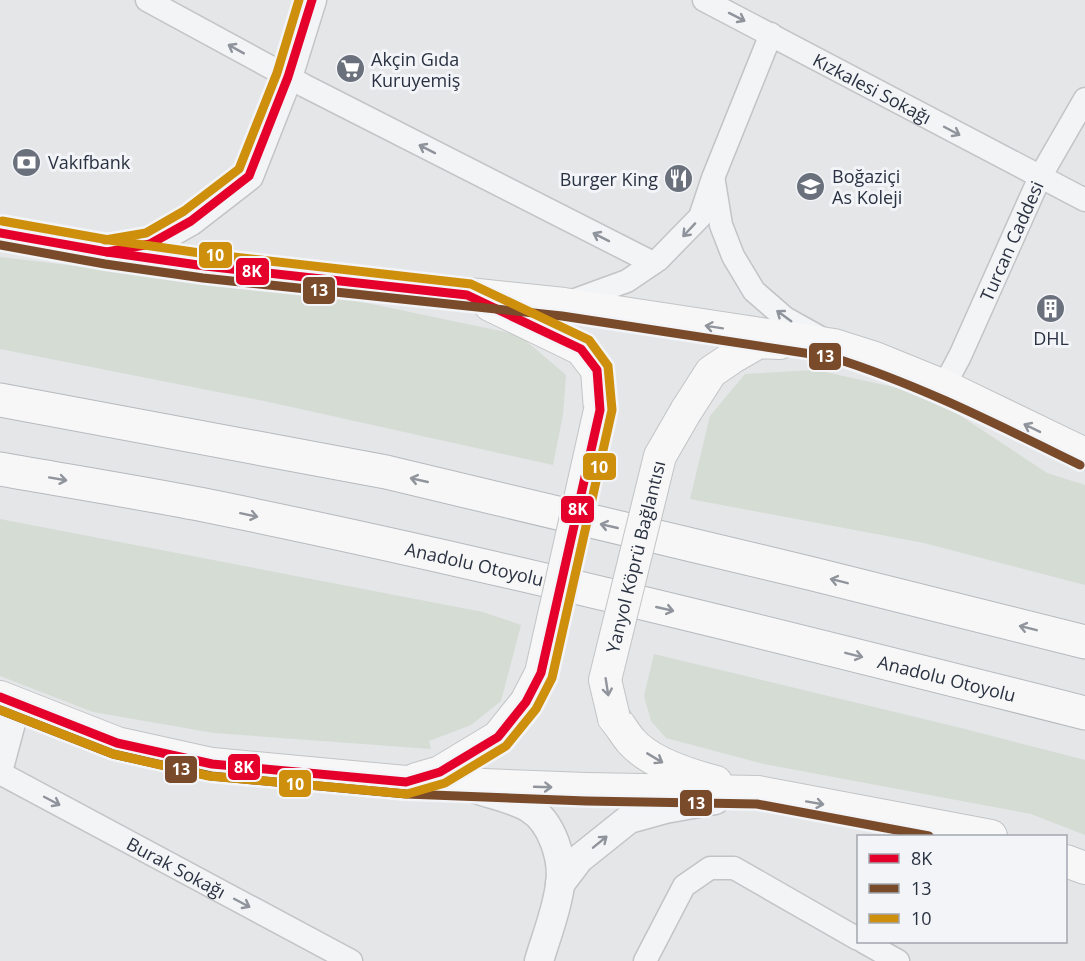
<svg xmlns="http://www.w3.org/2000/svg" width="1085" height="961" font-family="'Open Sans',sans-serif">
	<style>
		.green { fill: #d4dcd4 }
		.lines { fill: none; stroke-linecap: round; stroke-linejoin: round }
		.minor-casing { stroke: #c2c4c6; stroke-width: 25 }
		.tertiary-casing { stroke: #c2c4c6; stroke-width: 31 }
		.secondary-casing { stroke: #c2c4c6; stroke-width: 34 }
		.motorway-casing { stroke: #b6b9bd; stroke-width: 35 }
		.minor { stroke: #f3f4f6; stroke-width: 22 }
		.tertiary { stroke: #f3f4f6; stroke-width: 28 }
		.secondary { stroke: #f7f7f7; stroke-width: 32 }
		.motorway { stroke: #f7f7f7; stroke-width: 33 }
		.secondary-bridge-casing { stroke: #c2c4c6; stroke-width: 34; stroke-linecap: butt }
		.secondary-bridge { stroke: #f7f7f7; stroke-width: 32 }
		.bus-1-casing { stroke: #f2f4f8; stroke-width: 14 }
		.bus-2-casing { stroke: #f2f4f8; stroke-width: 14 }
		.bus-3-casing { stroke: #f2f4f8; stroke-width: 14 }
		.bus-1 { stroke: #e4002b; stroke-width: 9 }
		.bus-2 { stroke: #7a4b2a; stroke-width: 9 }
		.bus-3 { stroke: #ce8f0d; stroke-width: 9 }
		.oneway { stroke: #8e939c }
		.oneway2 { stroke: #90949c }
		.labels { text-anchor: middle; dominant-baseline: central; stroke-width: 6; stroke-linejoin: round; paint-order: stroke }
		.poi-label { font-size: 18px; fill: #2a3242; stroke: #f2f4f8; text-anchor: start }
		.street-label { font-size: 18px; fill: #2a3242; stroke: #f2f4f8 }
		.line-badge { stroke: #f2f4f8; stroke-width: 2 }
		.badge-label { font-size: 16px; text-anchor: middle; font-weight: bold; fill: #fff }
	</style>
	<rect width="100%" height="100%" fill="#e4e6e8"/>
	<g class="green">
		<path d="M0,257L338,297L519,335L566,375L563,414L553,465L269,402L0,349Z"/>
		<path d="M816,370L929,395L1047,473L1085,485V585L924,543L690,499L710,416L745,374Z"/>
		<path d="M0,519L483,612L521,625L501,701L471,725L429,741L431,749L214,733L93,712L0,676Z"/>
		<path d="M654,654L961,728L1085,760V835L1031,814L764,764L666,738L651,721L644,696Z"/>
	</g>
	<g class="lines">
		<defs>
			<g id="minor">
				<path d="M147,0L305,86L653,263"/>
				<path id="s1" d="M704,0L1085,200"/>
				<path d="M714,182L721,225L733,256L754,291L785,318L819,337"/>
				<path d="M564,304L627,281L658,260L700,217L713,178L771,34"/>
				<path id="s2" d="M944,386L960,356L1040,177L1085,99"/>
				<path id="s3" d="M0,773L351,961"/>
				<path d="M864,942L898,961"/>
				<path d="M645,961L684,886L710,868H734L858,939"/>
			</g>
			<g id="tertiary">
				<path d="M115,251L150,244L191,221L249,176L288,77L312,0"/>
				<path d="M0,764L16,704"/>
				<path d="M476,789C493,795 514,799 529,808C552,822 564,859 560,885C557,910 546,937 539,961"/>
				<path d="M560,884L579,859L629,819L665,809L715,800"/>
			</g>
			<g id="secondary">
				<path d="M0,233L107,252L205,266L564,304L834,345L875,358L944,386L1085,454"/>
				<path d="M490,305L581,349L597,370L600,410"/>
				<path d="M686,411L711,372L733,357L759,342L780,343"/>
				<path d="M0,697L117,743L212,764L406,782L586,789L758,792L991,836"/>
				<path d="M614,718C620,725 625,734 631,741C650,763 689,775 716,782"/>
				<path d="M416,779L440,772L498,737L526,702"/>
				<path d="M1066,861L1085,868"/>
			</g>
			<g id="motorway">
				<path d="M0,400L386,472L813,574L1085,642"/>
				<path id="s4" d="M0,469C68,481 136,492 204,505C499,565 792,639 1085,713"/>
			</g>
		</defs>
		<use href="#minor" class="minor-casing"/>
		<use href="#tertiary" class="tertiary-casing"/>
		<use href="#secondary" class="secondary-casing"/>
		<use href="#motorway" class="motorway-casing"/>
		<use href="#minor" class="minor"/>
		<use href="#tertiary" class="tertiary"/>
		<use href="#secondary" class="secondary"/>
		<use href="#motorway" class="motorway"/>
		<defs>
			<g id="secondary-bridge">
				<path d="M526,702L541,673L600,410"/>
				<path id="s5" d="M614,718L605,680L660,456L686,411"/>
			</g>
		</defs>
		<use href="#secondary-bridge" class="secondary-bridge-casing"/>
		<use href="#secondary-bridge" class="secondary-bridge"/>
		<defs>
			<g id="bus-1">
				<path d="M0,233L107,252L205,266L467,295L581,349L597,370L600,410L541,673L526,702L498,737L440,772L406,782L212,764L117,743L0,697"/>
				<path d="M107,252L150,244L191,221L249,176L288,77L312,0"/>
			</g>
			<g id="bus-2">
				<path d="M0,245L105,264L203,278L562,316L831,357C918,384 998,425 1080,465"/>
				<path d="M0,710L113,754L211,776L406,794L586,801L757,804L929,836"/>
			</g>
			<g id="bus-3">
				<path d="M105,240L146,233L184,211L239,169L277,73L299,0"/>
				<path d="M0,710L113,754L209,776L407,794L445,783L506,746L536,709L552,678L612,410L608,366L589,340L471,284L207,254L109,240L2,221"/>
			</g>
		</defs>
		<use href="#bus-1" class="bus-1-casing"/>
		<use href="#bus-2" class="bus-2-casing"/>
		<use href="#bus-3" class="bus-3-casing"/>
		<use href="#bus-1" class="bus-1"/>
		<use href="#bus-2" class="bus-2"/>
		<use href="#bus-3" class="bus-3"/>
	</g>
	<defs><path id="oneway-shaft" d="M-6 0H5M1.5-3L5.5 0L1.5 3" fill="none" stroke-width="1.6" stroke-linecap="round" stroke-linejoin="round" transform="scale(1.5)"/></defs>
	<g class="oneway">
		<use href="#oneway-shaft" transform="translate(737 17) rotate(27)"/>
		<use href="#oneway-shaft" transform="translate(236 49) rotate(-151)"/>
		<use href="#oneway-shaft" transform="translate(952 131) rotate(28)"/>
		<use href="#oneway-shaft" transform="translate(427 149) rotate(-153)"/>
		<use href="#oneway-shaft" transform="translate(689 230) rotate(133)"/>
		<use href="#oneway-shaft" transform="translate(601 237) rotate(-153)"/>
		<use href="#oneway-shaft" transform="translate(784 316) rotate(-144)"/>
		<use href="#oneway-shaft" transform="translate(52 801) rotate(28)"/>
		<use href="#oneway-shaft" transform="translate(600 842) rotate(-39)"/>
		<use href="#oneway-shaft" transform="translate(242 903) rotate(28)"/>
	</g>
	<g class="oneway2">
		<use href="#oneway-shaft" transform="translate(714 327) rotate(-171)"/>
		<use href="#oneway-shaft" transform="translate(1032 428) rotate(-154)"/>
		<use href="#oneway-shaft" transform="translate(58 479) rotate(10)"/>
		<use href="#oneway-shaft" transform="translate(419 480) rotate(-167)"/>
		<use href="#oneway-shaft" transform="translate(249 515) rotate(12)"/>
		<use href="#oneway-shaft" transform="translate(609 526) rotate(-167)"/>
		<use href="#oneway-shaft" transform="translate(839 581) rotate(-166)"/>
		<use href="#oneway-shaft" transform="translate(665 609) rotate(13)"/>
		<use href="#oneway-shaft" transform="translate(1028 628) rotate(-166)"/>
		<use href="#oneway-shaft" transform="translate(854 655) rotate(14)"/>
		<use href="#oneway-shaft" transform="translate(607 687) rotate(81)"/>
		<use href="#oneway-shaft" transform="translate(655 758) rotate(31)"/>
		<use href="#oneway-shaft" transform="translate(543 787) rotate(2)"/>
		<use href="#oneway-shaft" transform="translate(815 803) rotate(10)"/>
	</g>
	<defs>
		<symbol id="supermarket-disc" viewBox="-11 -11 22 22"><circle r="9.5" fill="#6b717c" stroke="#f2f4f8"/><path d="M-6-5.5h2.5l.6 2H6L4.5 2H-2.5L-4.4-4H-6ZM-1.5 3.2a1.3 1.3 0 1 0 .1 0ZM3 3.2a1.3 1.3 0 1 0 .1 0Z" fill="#fff"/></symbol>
		<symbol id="bank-disc" viewBox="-11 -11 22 22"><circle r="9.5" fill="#6b717c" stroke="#f2f4f8"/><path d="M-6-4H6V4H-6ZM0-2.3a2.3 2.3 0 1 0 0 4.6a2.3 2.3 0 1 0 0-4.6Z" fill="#fff"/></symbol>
		<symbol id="restaurant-disc" viewBox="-11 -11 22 22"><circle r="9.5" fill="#6b717c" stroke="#f2f4f8"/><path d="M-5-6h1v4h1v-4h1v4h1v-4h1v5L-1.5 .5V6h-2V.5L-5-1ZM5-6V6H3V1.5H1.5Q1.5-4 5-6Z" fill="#fff"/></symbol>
		<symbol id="school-disc" viewBox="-11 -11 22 22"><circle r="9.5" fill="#6b717c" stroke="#f2f4f8"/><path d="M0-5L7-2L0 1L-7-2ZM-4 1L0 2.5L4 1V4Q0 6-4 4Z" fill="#fff"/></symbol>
		<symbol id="building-disc" viewBox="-11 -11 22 22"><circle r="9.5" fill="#6b717c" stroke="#f2f4f8"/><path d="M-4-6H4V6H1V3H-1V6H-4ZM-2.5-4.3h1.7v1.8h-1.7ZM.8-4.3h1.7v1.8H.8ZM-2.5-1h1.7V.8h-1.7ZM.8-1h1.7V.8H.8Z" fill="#fff"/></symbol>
	</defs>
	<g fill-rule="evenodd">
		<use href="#supermarket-disc" x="334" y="52" width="33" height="33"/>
		<use href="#bank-disc" x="10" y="146" width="33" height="33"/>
		<use href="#restaurant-disc" x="662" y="162" width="33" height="33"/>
		<use href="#school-disc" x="794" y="170" width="33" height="33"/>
		<use href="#building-disc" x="1034" y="292" width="33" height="33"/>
	</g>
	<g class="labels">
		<g class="poi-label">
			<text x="371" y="59">Akçin Gıda<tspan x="371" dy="21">Kuruyemiş</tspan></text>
			<text x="48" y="162">Vakıfbank</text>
			<text x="832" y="176">Boğaziçi<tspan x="832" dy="21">As Koleji</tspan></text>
			<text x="658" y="179" text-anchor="end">Burger King</text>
			<text x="1051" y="338" text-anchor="middle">DHL</text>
		</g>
		<g class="street-label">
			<text stroke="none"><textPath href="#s1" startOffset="190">Kızkalesi Sokağı</textPath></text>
			<text stroke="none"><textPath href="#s2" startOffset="160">Turcan Caddesi</textPath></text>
			<text stroke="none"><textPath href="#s5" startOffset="166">Yanyol Köprü Bağlantısı</textPath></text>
			<text stroke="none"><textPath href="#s4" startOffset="484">Anadolu Otoyolu</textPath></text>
			<text stroke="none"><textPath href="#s4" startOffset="970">Anadolu Otoyolu</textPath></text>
			<text stroke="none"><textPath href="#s3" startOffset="200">Burak Sokağı</textPath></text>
		</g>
	</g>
	<g class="line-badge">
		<rect x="198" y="241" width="35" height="28" rx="6" fill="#ce8f0d"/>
		<rect x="235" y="257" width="35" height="29" rx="6" fill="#e4002b"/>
		<rect x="302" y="276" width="34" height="29" rx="6" fill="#7a4b2a"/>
		<rect x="808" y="342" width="34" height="29" rx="6" fill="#7a4b2a"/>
		<rect x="582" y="452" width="35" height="29" rx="6" fill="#ce8f0d"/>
		<rect x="560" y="495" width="35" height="29" rx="6" fill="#e4002b"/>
		<rect x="227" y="753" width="34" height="28" rx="6" fill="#e4002b"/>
		<rect x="164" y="755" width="34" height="29" rx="6" fill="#7a4b2a"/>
		<rect x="278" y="769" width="34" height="29" rx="6" fill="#ce8f0d"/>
		<rect x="679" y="789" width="34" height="28" rx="6" fill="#7a4b2a"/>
	</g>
	<g class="badge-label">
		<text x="215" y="261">10</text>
		<text x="252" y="277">8K</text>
		<text x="319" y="296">13</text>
		<text x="825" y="362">13</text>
		<text x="599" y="473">10</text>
		<text x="578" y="515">8K</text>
		<text x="244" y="773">8K</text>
		<text x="181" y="775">13</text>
		<text x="295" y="790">10</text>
		<text x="696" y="809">13</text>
	</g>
	<rect x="857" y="835" width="210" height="108" fill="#f2f4f8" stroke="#a2a6af" stroke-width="1.5"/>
	<rect x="869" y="854" width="30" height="9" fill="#e4002b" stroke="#a2a6af" stroke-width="1.5"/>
	<text x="911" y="865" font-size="18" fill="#2a3242">8K</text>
	<rect x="869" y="884" width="30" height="9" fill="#7a4b2a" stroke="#a2a6af" stroke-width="1.5"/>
	<text x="911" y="895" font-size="18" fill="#2a3242">13</text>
	<rect x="869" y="914" width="30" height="9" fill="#ce8f0d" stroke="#a2a6af" stroke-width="1.5"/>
	<text x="911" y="925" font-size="18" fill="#2a3242">10</text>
</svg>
